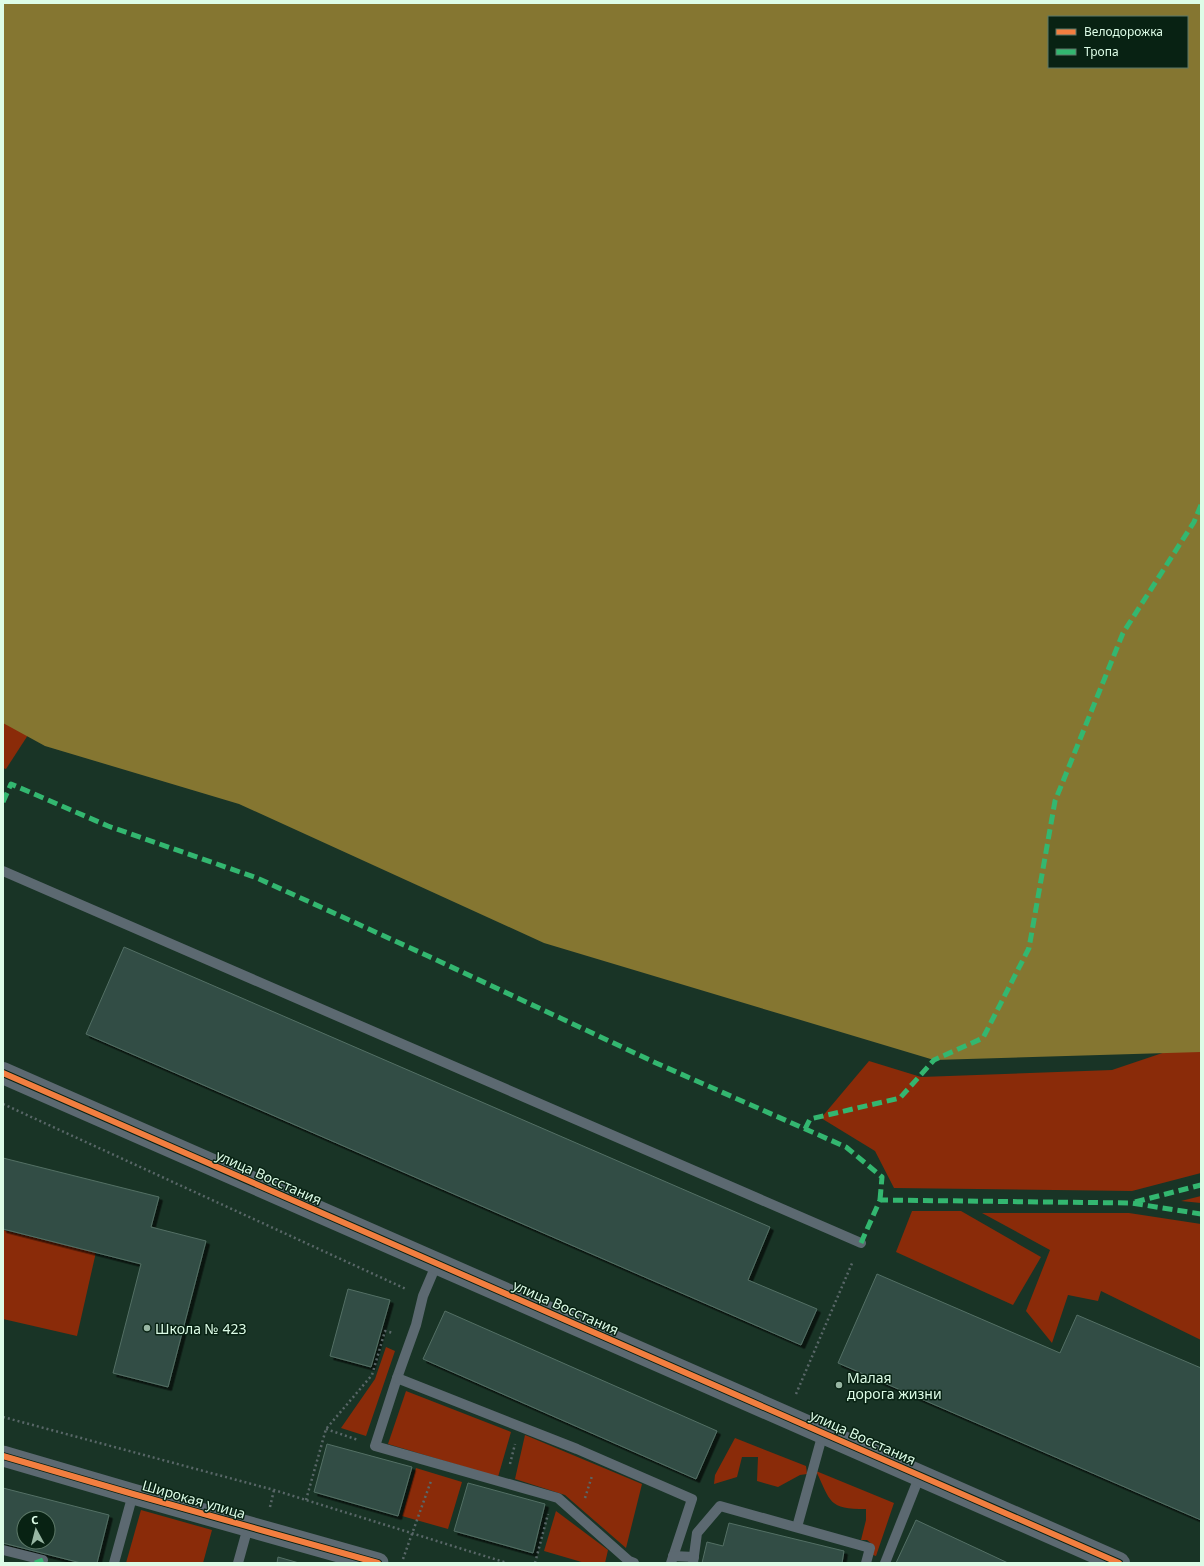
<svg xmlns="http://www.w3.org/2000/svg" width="1204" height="1566" font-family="'Noto Sans',sans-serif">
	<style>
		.green { fill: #8a2b09 }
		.water { fill: #857631; fill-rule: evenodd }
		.building { fill: #304e44; stroke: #546f65; fill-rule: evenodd; filter: url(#shadow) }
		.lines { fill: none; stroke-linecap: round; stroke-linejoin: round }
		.path { stroke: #596768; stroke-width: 2.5; stroke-dasharray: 2 3; stroke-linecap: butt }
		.service { stroke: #5c6971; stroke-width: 10 }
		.minor { stroke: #5c6971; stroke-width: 21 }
		.tertiary { stroke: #5c6971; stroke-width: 22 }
		.quiet { stroke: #33b770; stroke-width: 5; stroke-dasharray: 10 5; stroke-linecap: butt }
		.cycleway-casing { stroke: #082213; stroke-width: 8 }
		.cycleway { stroke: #f27e40; stroke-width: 6 }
		.poi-dot { fill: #98b6a3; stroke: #082213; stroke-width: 1.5 }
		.labels { text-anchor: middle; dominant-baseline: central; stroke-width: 3; stroke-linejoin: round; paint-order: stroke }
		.street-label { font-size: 14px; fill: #ddfce7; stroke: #082213 }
		.poi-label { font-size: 14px; fill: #ddfce7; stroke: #082213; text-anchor: start }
	</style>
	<defs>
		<filter id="shadow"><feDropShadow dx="3.5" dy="3.5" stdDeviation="0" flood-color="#0009"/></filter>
	</defs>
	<rect width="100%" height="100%" fill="#193426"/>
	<g class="green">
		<path d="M3,659L39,718L6,769L3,768Z"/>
		<path d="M1201,1040V1173L1132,1191L894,1188L875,1151L821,1118L869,1061L921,1077L1112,1070Z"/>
		<path d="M1201,1196V1203L1181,1201Z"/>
		<path d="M912,1211H961L1041,1257L1013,1305L896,1252Z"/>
		<path d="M982,1213H1129L1201,1224V1340L1101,1291L1098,1301L1068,1295L1052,1343L1026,1311L1050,1250Z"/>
		<path d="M3,1230L96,1252L77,1336L3,1319Z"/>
		<path d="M386,1347L395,1351L366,1436L341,1428L375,1379Z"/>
		<path d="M406,1391L511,1432L498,1477L388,1444Z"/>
		<path d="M525,1435L642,1484L626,1548L565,1495L515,1479Z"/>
		<path d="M735,1438L806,1466L807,1474L800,1475L778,1487L757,1481L758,1457H742L737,1477L714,1484L715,1475Z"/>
		<path d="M416,1468L462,1482L448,1529L402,1516Z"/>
		<path d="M816,1471L894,1503L876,1556L873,1555V1545L867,1540H861L866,1520V1509C828,1509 831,1502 816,1471Z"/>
		<path d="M141,1510L212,1530L203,1563H126Z"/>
		<path d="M556,1511L608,1550L605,1563H585L544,1551Z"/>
	</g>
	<path class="water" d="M3,3H1201V1052L934,1060L544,943L239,804L45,746L3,723ZM1049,17H1187V67H1049Z"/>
	<g class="building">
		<path d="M124,947L770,1227L748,1280L817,1309L801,1345L86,1034Z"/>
		<path d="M3,1158L159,1197L151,1227L206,1241L168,1387L113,1373L141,1264L3,1229Z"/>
		<path d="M877,1274L1060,1353L1077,1315L1201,1368V1520L838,1363Z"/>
		<path d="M348,1289L390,1300L371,1367L330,1356Z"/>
		<path d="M445,1311L717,1431L696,1479L423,1359Z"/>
		<path d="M327,1444L412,1467L398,1516L314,1492Z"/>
		<path d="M468,1483L545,1504L533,1553L454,1531Z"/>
		<path d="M3,1488L109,1515L97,1563H81L3,1543ZM24,1518H48V1542H24Z"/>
		<path d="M916,1520L1008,1563H896Z"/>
		<path d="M729,1523L844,1551L842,1563H702L707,1542L723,1546Z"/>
		<path d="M278,1557L299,1563H277Z"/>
	</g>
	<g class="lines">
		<g class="path">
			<path d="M3,1104L406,1289"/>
			<path d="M796,1394L853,1261"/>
			<path d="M3,1417L274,1490L507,1563"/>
			<path d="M326,1429L358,1440"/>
			<path d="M510,1464L515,1444"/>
			<path d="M585,1498L592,1476"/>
			<path d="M306,1500L326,1429L372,1375L385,1331L393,1333"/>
			<path d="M270,1507L274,1490"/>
			<path d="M403,1559L431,1481"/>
			<path d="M535,1563L548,1514"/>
		</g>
		<g class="service">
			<path d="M3,871L861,1243"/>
			<path d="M437,1263L423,1296L416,1325L397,1378L375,1446L558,1498L629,1561L634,1563"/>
			<path d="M397,1378L577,1449L692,1499L671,1563"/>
			<path d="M797,1527L823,1433"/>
			<path d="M3,1550L43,1560"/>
			<path d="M673,1556L694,1557"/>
			<path d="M114,1563L133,1494"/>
			<path d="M238,1563L248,1527"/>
			<path d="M693,1563L697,1533L720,1506L870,1548L866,1563"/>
			<path d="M885,1563L920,1475"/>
		</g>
		<path class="minor" d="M3,1456L133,1494L378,1563"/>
		<path class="tertiary" d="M3,1073L1119,1563"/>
		<g class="quiet">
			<path d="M3,802L11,784L108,826L257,878L428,956L656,1063L846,1147L882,1177L880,1200"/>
			<path d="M805,1129L810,1119L900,1098L934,1060L983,1038L1029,948L1055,801L1123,633L1194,522L1201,505"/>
			<path d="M1135,1202L1201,1185"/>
			<path d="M861,1243L880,1200L1131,1203L1201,1214"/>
			<path d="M35,1563L43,1560"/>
		</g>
		<defs>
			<g id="cycleway">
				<path d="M3,1073L1119,1563"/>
				<path d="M3,1456L133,1494L378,1563"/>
			</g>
		</defs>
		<use href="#cycleway" class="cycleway-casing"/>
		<use href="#cycleway" class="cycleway"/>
	</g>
	<g class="poi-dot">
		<circle cx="147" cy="1328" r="4"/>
		<circle cx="839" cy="1385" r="4"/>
	</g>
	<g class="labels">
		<g class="street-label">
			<text transform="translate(269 1177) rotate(24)">улица Восстания</text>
			<text transform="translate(566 1307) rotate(24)">улица Восстания</text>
			<text transform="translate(863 1437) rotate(24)">улица Восстания</text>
			<text transform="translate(194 1499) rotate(16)">Широкая улица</text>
		</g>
		<g class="poi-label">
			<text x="155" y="1328">Школа № 423</text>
			<text x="847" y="1377">Малая<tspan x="847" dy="16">дорога жизни</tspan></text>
		</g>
	</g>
	<rect width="1204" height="1566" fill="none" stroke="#ddfce7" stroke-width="8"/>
	<rect x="1048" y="16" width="140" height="52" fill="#082213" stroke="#5d7968"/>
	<rect x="1056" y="29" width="20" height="6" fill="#f27e40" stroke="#5d7968"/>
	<text x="1084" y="36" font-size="12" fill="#ddfce7">Велодорожка</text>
	<rect x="1056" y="49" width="20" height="6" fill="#33b770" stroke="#5d7968"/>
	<text x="1084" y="56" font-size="12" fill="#ddfce7">Тропа</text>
	<g transform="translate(36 1530) rotate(353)"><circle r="19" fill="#082213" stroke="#5d7968"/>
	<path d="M0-3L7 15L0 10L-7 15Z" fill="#98b6a3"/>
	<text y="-6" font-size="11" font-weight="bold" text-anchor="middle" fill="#ddfce7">С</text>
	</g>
</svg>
